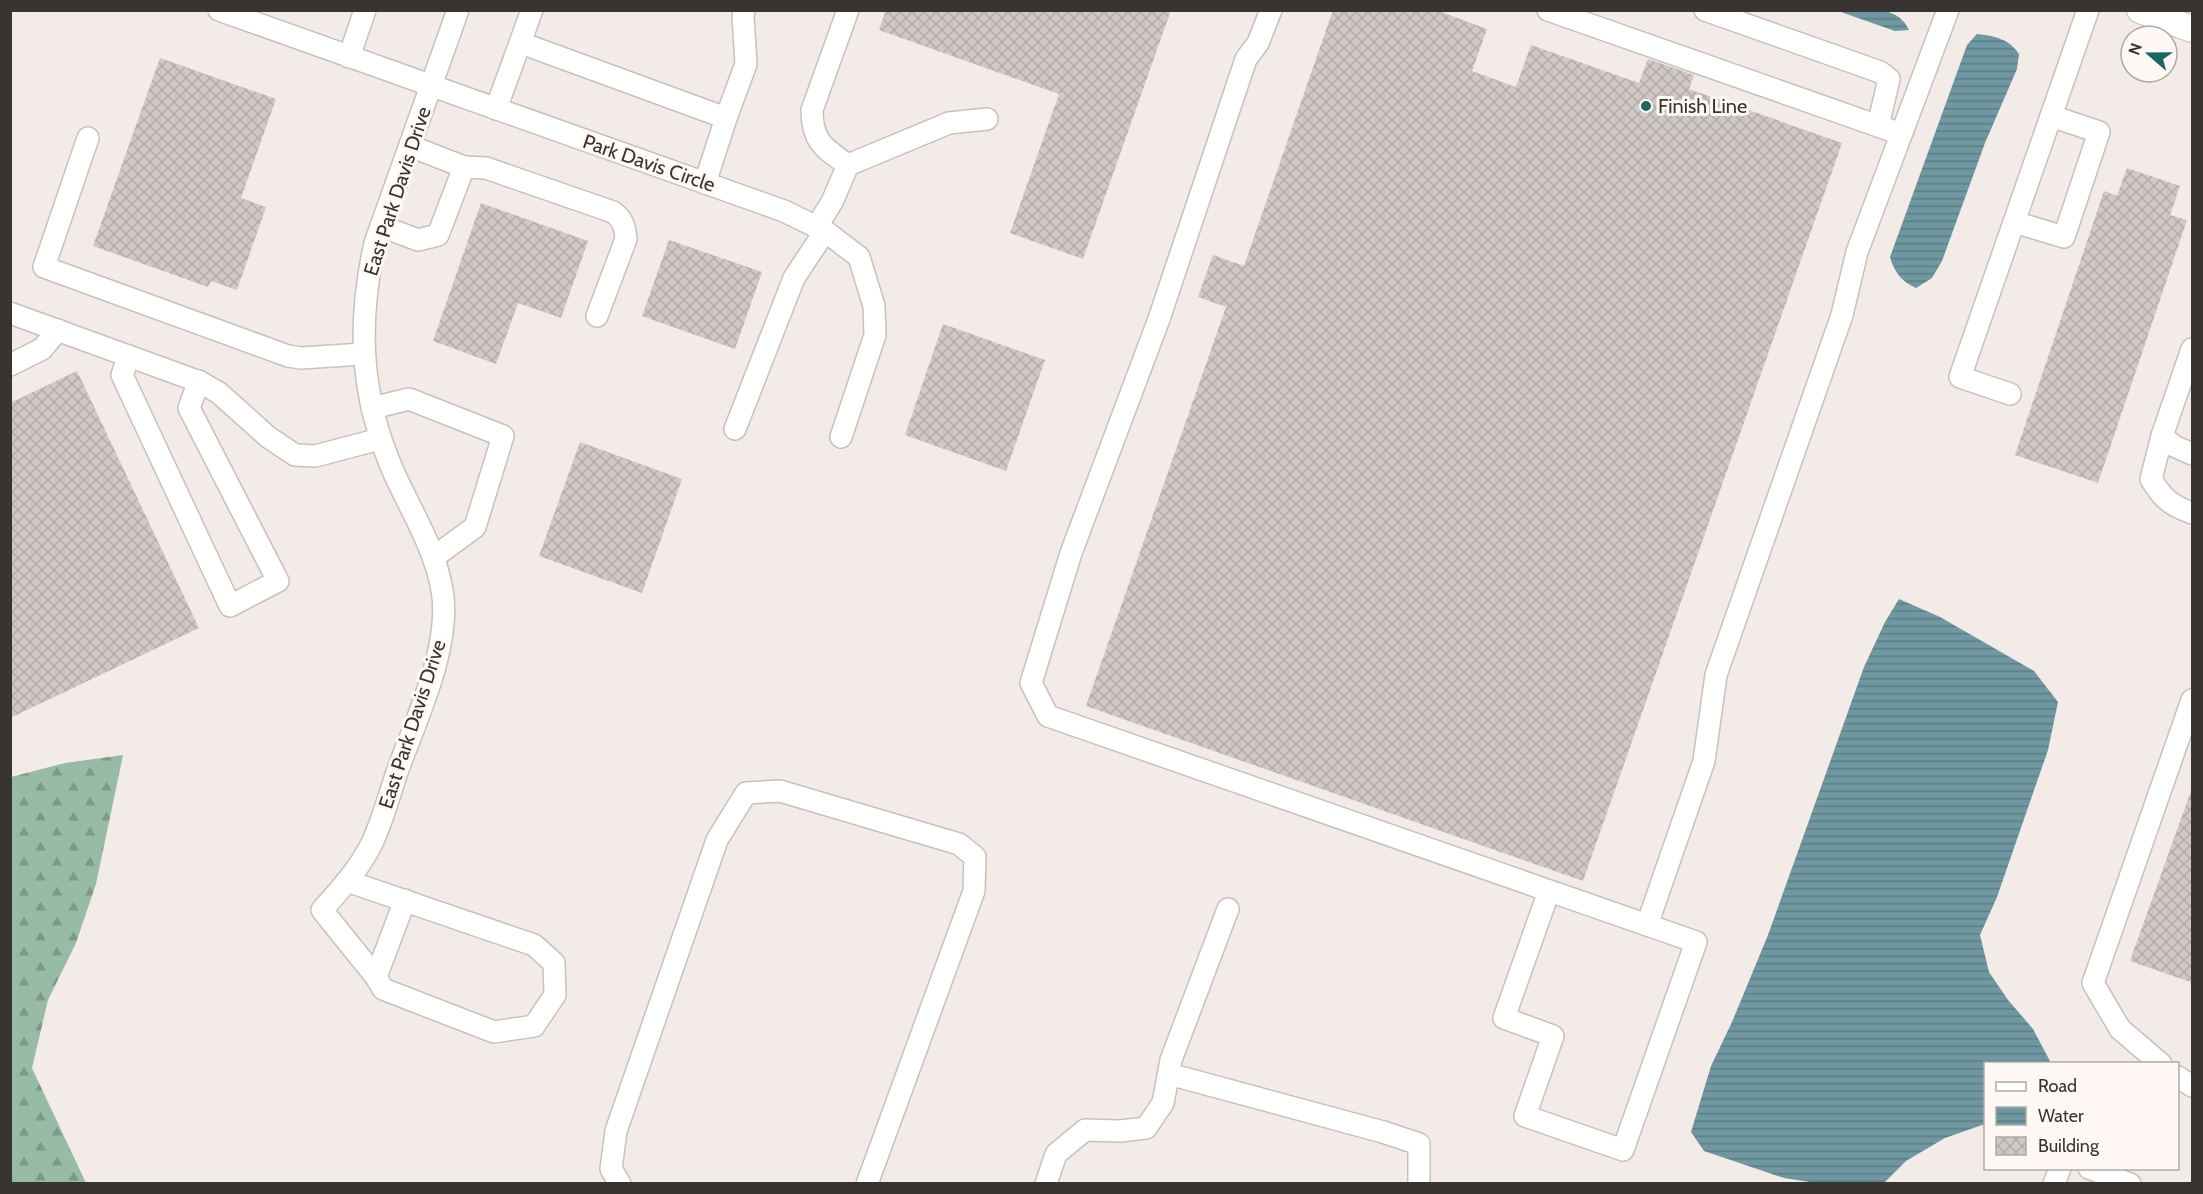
<svg xmlns="http://www.w3.org/2000/svg" width="2203" height="1194" font-family="Cabin,sans-serif">
	<style>
		.forest { fill: url(#forest-firs) }
		.water { fill: url(#water-rules) }
		.building { fill: url(#building-cross-hatch) }
		.lines { fill: none; stroke-linecap: round; stroke-linejoin: round }
		.minor-casing { stroke: #c8c0bc; stroke-width: 24 }
		.major-casing { stroke: #c8c0bc; stroke-width: 28 }
		.minor { stroke: #fff; stroke-width: 21 }
		.major { stroke: #fff; stroke-width: 26 }
		.poi-dot { fill: #196662; stroke: #fff8f5; stroke-width: 2 }
		.labels { text-anchor: middle; dominant-baseline: central; stroke-width: 6; stroke-linejoin: round; paint-order: stroke }
		.poi-label { font-size: 20px; fill: #373432; stroke: #fff8f5; text-anchor: start }
		.street-label { font-size: 20px; fill: #373432; stroke: #fff8f5 }
	</style>
	<defs>
		<pattern id="forest-firs" width="22" height="20" patternUnits="userSpaceOnUse" patternTransform="scale(1.5)"><rect width="22" height="20" fill="#98bba6"/><path d="M5 1l3.5 6h-7zM16 11l3.5 6h-7z" fill="#7d9988"/></pattern>
		<pattern id="water-rules" width="6" height="5" patternUnits="userSpaceOnUse" patternTransform="scale(1.5)"><rect width="6" height="5" fill="#6f98a1"/><path d="M0 2.5h6" fill="none" stroke="#5c7d84"/></pattern>
		<pattern id="building-cross-hatch" width="8" height="8" patternUnits="userSpaceOnUse" patternTransform="scale(1.5)"><rect width="8" height="8" fill="#d0c8c4"/><path d="M0 0l8 8M0 8l8-8" fill="none" stroke="#b3aca9"/></pattern>
	</defs>
	<rect width="100%" height="100%" fill="#f3ebe7"/>
	<path class="forest" d="M123,755L96,884L76,943L48,1000L32,1068L86,1183H11V777L65,763Z"/>
	<g class="water">
		<path d="M1838,11C1863,10 1897,3 1909,30L1895,31Z"/>
		<path d="M1977,34C1995,36 2009,39 2019,54L2017,69L1985,143L1942,261L1932,278L1916,288C1902,282 1894,272 1890,257L1967,45Z"/>
		<path d="M1899,599L1940,617L2034,671L2058,702L2048,750L1997,897L1980,935L1989,972L2008,1000L2033,1029L2051,1063L1986,1064L1985,1124L1945,1138L1906,1161L1884,1183L1823,1184L1784,1178L1704,1151L1691,1132L1711,1066L1732,1022L1768,935L1864,667L1885,622Z"/>
	</g>
	<g class="building">
		<path d="M886,10H1171L1083,259L1010,233L1059,94L879,30Z"/>
		<path d="M1333,10H1436L1487,29L1472,71L1516,87L1531,45L1639,83L1648,59L1694,75L1689,89L1842,143L1583,881L1086,706L1226,307L1198,297L1213,255L1244,266Z"/>
		<path d="M160,58L276,99L241,198L266,207L237,290L211,281L208,287L93,246Z"/>
		<path d="M2127,168L2180,186L2170,215L2187,220L2098,483L2015,455L2104,191L2117,196Z"/>
		<path d="M481,203L588,241L561,318L518,303L496,364L433,341Z"/>
		<path d="M669,240L762,272L735,349L642,316Z"/>
		<path d="M943,324L1045,360L1006,471L905,435Z"/>
		<path d="M77,371L199,628L10,718V403Z"/>
		<path d="M580,442L682,479L642,593L539,556Z"/>
		<path d="M2191,791H2193V983L2130,961Z"/>
	</g>
	<g class="lines">
		<defs>
			<g id="minor">
				<path d="M219,10L784,211L825,231L859,257L874,306L875,335L841,437"/>
				<path d="M1271,10L1258,43L1246,59L1159,319L1071,553L1031,683L1048,716L1696,942L1623,1150L1525,1116L1553,1036L1504,1018L1549,891"/>
				<path d="M1548,10L1901,134"/>
				<path d="M1705,10L1880,72L1889,79L1878,126"/>
				<path d="M521,43L726,118L705,183"/>
				<path d="M349,57L365,10"/>
				<path d="M496,109L532,10"/>
				<path d="M726,118L746,64L743,16L744,10"/>
				<path d="M88,138L44,267L288,356L301,358L363,354"/>
				<path d="M848,165L949,123L987,119"/>
				<path d="M464,167L486,168L613,212C623,219 625,227 626,239L597,316"/>
				<path d="M2014,222L2064,237L2099,132L2051,116"/>
				<path d="M381,226L418,240L438,235L464,167L410,146"/>
				<path d="M817,226L832,202L848,165C824,148 812,142 812,110L848,10"/>
				<path d="M10,313L200,382L219,393L268,437L295,455L315,456L380,439"/>
				<path d="M2192,349L2162,436L2151,479C2163,499 2170,505 2192,513"/>
				<path d="M129,356L122,375L230,606L278,581L189,408L199,381"/>
				<path d="M10,365L42,349L58,330"/>
				<path d="M2010,394L1960,377L2088,10"/>
				<path d="M372,408L409,399L503,436L475,527L434,557"/>
				<path d="M735,429L794,278L825,231"/>
				<path d="M2162,436L2174,446L2192,454"/>
				<path d="M347,881L534,945L554,963L555,995L534,1026L494,1032L383,989L376,977L322,910C340,890 359,869 371,845C382,823 389,796 397,772C416,720 452,645 442,590C435,548 411,511 394,473C360,396 357,324 375,243L458,10"/>
				<path d="M1647,925L1704,761L1716,675L1842,315L1857,252L1948,10"/>
				<path d="M376,977L405,900"/>
				<path d="M2161,1064L2120,1029L2093,983L2192,700"/>
				<path d="M1169,1074L1383,1132L1419,1144V1184"/>
				<path d="M2178,1077L2192,1086"/>
				<path d="M2089,1168L2130,1184"/>
				<path d="M620,1184L611,1169L616,1131L717,840L746,793L780,791L959,844L975,857L974,891L867,1184"/>
				<path d="M1046,1184L1056,1154L1085,1130L1120,1131L1146,1128L1163,1103L1171,1060L1228,909"/>
				<path d="M2054,1184L2060,1168"/>
			</g>
			<path id="major" d="M2140,10L2192,29"/>
		</defs>
		<use href="#minor" class="minor-casing"/>
		<use href="#major" class="major-casing"/>
		<use href="#minor" class="minor"/>
		<use href="#major" class="major"/>
	</g>
	<circle class="poi-dot" cx="1646" cy="106" r="6"/>
	<g class="labels">
		<g class="poi-label">
			<text x="1658" y="106">Finish Line</text>
		</g>
		<g class="street-label">
			<text transform="translate(649 163) rotate(19)">Park Davis Circle</text>
			<text transform="translate(397 191) rotate(-72)">East Park Davis Drive</text>
			<text transform="translate(412 724) rotate(-72)">East Park Davis Drive</text>
		</g>
	</g>
	<rect width="2203" height="1194" fill="none" stroke="#373432" stroke-width="24"/>
	<rect x="1984" y="1062" width="195" height="108" fill="#fff8f5" stroke="#afaaa7" stroke-width="1.5"/>
	<rect x="1996" y="1082" width="30" height="9" fill="#ffffff" stroke="#afaaa7" stroke-width="1.5"/>
	<text x="2038" y="1092" font-size="18" fill="#373432">Road</text>
	<rect x="1996" y="1107" width="30" height="18" fill="url(#water-rules)" stroke="#afaaa7" stroke-width="1.5"/>
	<text x="2038" y="1122" font-size="18" fill="#373432">Water</text>
	<rect x="1996" y="1137" width="30" height="18" fill="url(#building-cross-hatch)" stroke="#afaaa7" stroke-width="1.5"/>
	<text x="2038" y="1152" font-size="18" fill="#373432">Building</text>
	<g transform="translate(2149 54) rotate(290)"><circle r="28" fill="#fff8f5" stroke="#afaaa7" stroke-width="1.5"/>
	<path d="M0-4.5L10 22L0 15L-10 22Z" fill="#196662"/>
	<text y="-9" font-size="16" font-weight="bold" text-anchor="middle" fill="#373432">N</text>
	</g>
</svg>
